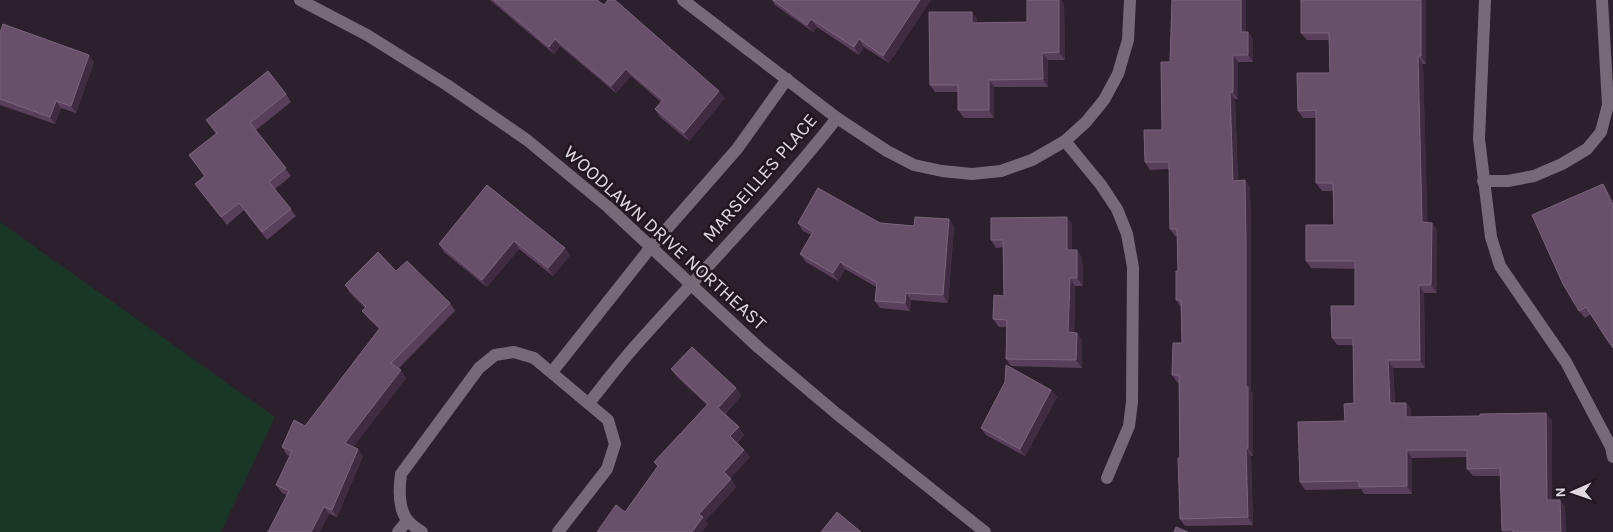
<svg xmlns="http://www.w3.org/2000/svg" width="1613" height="532" font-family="Karla,sans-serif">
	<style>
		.green { fill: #183726 }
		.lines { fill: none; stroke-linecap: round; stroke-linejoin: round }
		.street { stroke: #766a76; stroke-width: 12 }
		.secondary { stroke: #766a76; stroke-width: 12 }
		.wall { fill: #5a3f5c }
		.shaded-wall { fill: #412b42 }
		.building { fill: #684f6a; stroke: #7b657d }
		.labels { text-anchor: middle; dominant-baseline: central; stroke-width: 5; stroke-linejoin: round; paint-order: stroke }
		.street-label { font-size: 19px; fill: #e0d9e0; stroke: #211721 }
	</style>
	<rect width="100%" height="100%" fill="#2b202b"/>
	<path class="green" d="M0,222L275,417L221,532H0Z"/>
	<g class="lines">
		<g class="street">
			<path d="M683,0L837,118L887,151L914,165L942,171L972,174L1001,171L1032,160L1065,141L1086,122L1104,100L1118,74L1128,40L1130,0"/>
			<path d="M1485,0L1479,139L1491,237L1500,266L1566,362L1611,447L1613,457"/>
			<path d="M1065,141L1101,185L1117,209L1127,234L1133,267L1132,402L1129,426L1107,478"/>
			<path d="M1483,181H1508L1534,176L1562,164L1587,149L1601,132L1608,105L1602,0"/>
			<path d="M552,372L651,247L737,149L787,79"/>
			<path d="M589,403C605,383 620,363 637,344C704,269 775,197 837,118"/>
			<path d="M398,532L407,521"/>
			<path d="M422,532C418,529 413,526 409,522C398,511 399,488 401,474L479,368L495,355L514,352L534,358L608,420L615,444L607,469L558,532"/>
		</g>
		<path class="secondary" d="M300,0L367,35L447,85L527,140L608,207L759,348L837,414L985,532"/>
	</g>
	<g class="wall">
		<path d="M490,0H597L725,98L689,141L660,117L655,109L661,102L631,76L616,93L560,46L554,54Z"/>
		<path d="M772,0H931L889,63L864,47L859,55L817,27L813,32L775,5Z"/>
		<path d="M1172,0H1246V32H1248L1253,39V62H1238V99H1235L1238,181L1245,180L1250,188L1251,247V392L1253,394V456H1251L1253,525L1185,526L1180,519L1179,383H1178L1172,375L1182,343L1181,307L1176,300L1178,271L1177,236H1175L1170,229L1169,169L1150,170L1145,162L1162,130L1170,62Z"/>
		<path d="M1301,0H1425L1426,2V64H1423L1427,223H1432L1437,230V293H1424L1425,368H1393L1395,403H1406L1411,410V417L1552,420V500H1560L1565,507L1566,532H1503L1502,530L1501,476H1473L1467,469V457L1412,458V494H1364L1361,489L1305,490L1300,482L1345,421L1354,403L1353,345H1337L1332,338L1355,306V269L1311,268L1306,261L1334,225L1333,191H1322L1316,183V118H1303L1298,111L1330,73L1329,40H1307L1301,33Z"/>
		<path d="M1064,4L1065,60H1048V87H994V118H964L958,110V92H935L930,85L972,12L977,19V23L1027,22Z"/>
		<path d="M0,33L94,62L76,113L61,108L55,124L0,105Z"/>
		<path d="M286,94L291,102L256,130L291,176L275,189L296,216L267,240L244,210L227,225L195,184L204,176L189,155L216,134L206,120Z"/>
		<path d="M1603,184L1608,191L1613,201V348L1591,314L1585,318L1579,311Z"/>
		<path d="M487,185L565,248L570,255L553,276L519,249L487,287L444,252L439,244Z"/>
		<path d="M949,219L954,227L948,303L911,300L910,311L880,308L875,301L876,287L845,269L838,281L806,262L800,254L811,235L803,231L798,223H880L914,226Z"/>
		<path d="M1072,224V250L1082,257L1083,286H1075L1074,333L1082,340V368L1011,366L1006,359L1007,327H999L993,319L1004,296V247L996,248L991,240Z"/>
		<path d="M396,271L450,303L455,311L399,368L406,378L353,447L363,456L337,517L282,493L276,485L290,456L287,455L282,447L305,426L379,329L368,318L362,311L365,308L350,293L345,285Z"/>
		<path d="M671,369L736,388L741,396L725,414L744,435L737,443L744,450L750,457L730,478L736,487L705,521L708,524L625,512L658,467L654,462L707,405L677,377Z"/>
		<path d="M1051,390L1057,397L1025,456L986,435L981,428Z"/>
	</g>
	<g class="shaded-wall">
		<path d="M920,0H931L889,63L883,56Z"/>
		<path d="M1059,0H1062L1064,4L1065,60L1059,52Z"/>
		<path d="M1241,0H1246V39L1241,32Z"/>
		<path d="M1421,0H1425L1426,2V64L1421,56Z"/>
		<path d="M972,12L977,19V30L972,23Z"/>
		<path d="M811,19L817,27L813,32L807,25Z"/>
		<path d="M1248,32L1253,39V62L1248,55Z"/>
		<path d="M555,39L560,46L554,54L549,47Z"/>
		<path d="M859,39L864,47L859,55L854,47Z"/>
		<path d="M1042,53L1048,60V87L1043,79Z"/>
		<path d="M89,55L94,62L76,113L71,106Z"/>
		<path d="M1233,55L1238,62V99L1233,92Z"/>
		<path d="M1418,56L1423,64L1428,230L1422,222Z"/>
		<path d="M626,69L631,76L616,93L611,86Z"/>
		<path d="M989,80L994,87V118L989,110Z"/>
		<path d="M719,91L725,98L689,141L684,133Z"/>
		<path d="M1230,92L1235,99L1238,188L1233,181Z"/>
		<path d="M56,101L61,108L55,124L50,117Z"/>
		<path d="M1245,180L1250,188L1251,247V392L1253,394V456L1248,448L1246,387Z"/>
		<path d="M1603,184L1608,191L1613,201V205Z"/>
		<path d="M1067,217L1072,224V258L1067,250Z"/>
		<path d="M949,219L954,227L948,303L943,295Z"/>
		<path d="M1432,223L1437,230V293L1431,285Z"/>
		<path d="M514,241L519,249L487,287L482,280Z"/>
		<path d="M565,248L570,255L553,276L548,268Z"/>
		<path d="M1077,250L1082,257L1083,286L1077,278Z"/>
		<path d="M840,262L845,269L838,281L833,273Z"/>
		<path d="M1070,278L1075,286L1074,340L1068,332Z"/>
		<path d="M1419,285L1424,293L1425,368L1420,360Z"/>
		<path d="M906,293L911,300L910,311L905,303Z"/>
		<path d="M1077,333L1082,340V368L1076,360Z"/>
		<path d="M1388,360L1393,368L1395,410L1390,403Z"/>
		<path d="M401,370L406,378L350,451L345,443Z"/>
		<path d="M736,388L741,396L723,415L718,408Z"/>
		<path d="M1051,390L1057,397L1025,456L1020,449Z"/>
		<path d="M1406,403L1411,410V424L1406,417Z"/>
		<path d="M1546,413L1552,420V507L1547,500Z"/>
		<path d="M739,427L744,435L735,444L730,436Z"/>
		<path d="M1246,448L1251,456L1253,525L1248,517Z"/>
		<path d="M358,449L363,456L337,517L332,510Z"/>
		<path d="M744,450L750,457L729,480L724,472Z"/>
		<path d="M1407,450L1412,458V494L1407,486Z"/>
		<path d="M731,479L736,487L705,521L708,524L702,532H692L699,514Z"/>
		<path d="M1560,500L1565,507L1566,532H1561Z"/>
		<path d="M324,507L329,514L320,532H311Z"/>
	</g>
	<g class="building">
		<path d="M494,0H597L604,5L608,0H615L719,91L684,133L655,109L663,100L626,69L611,86L555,39L549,47Z"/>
		<path d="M773,0H920L883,56L859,39L854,47L811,19L807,25Z"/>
		<path d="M1027,0H1059V52L1042,53L1043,79L989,80V110H958V85H930L929,12H972V23L1027,22Z"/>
		<path d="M1172,0H1241V32H1248V55H1233V92H1230L1233,181L1245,180L1246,239V387H1248V448H1246L1248,517L1180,519L1178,458H1180L1179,375H1172L1173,343H1182L1181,300H1176V271H1178L1177,229H1170L1169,162H1145L1144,130H1162L1161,62H1170Z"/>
		<path d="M1301,0H1421V56H1418L1422,222L1432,223L1431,285H1419L1420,360H1388L1390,403H1406V417L1480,416V414L1546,413L1547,500H1560L1561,532H1513V529L1502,530L1500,468L1467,469V450H1407V486L1359,487V481L1300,482L1298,422L1345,421L1344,404L1354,403L1353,338H1332L1331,306H1355V261H1306V225H1334L1333,183H1316V110L1298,111L1297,73H1330L1329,33H1301Z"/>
		<path d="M3,24L89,55L71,106L56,101L50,117L0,99V33Z"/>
		<path d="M268,71L286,94L250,123L286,168L269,182L291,209L262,232L239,203L221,217L195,184L205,176L189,155L217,133L206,120Z"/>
		<path d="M1603,184L1613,205V348L1606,338L1586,307L1579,311L1563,284L1532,215Z"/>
		<path d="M487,185L565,248L548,268L514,241L482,280L439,244Z"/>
		<path d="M818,188L880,223L914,226L915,217L949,219L943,295L906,293L905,303L875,301L877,283L840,262L833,273L800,254L813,232L798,223Z"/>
		<path d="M1067,217V250H1077V278H1070L1068,332L1077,333L1076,360L1006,359L1007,320L993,319L994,295L1004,296L1003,240H991V218Z"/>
		<path d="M378,252L396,271L407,261L450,303L391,363L401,370L345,443L358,449L332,510L324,507L311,532H268L289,491L276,485L292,451L282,447L294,420L305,426L380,328L362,311L366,307L345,285Z"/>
		<path d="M692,347L736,388L718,408L739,427L730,436L744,450L724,472L731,479L699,514L703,517L692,532H597L616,505L625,512L658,466L654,462L708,404L671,369Z"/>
		<path d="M1006,365L1051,390L1020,449L981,428L1005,382Z"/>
		<path d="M837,512L861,532H821Z"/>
		<path d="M1176,527L1188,532H1174Z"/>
	</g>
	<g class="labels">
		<g class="street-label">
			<text transform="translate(760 178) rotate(-49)">MARSEILLES PLACE</text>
			<text transform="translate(665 238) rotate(42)">WOODLAWN DRIVE NORTHEAST</text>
		</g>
	</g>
	<g transform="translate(1573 492) rotate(268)" stroke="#211721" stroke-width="4" paint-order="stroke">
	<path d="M0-4L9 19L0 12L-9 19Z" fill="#e0d9e0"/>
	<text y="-8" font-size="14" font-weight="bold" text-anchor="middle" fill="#e0d9e0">N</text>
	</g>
</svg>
